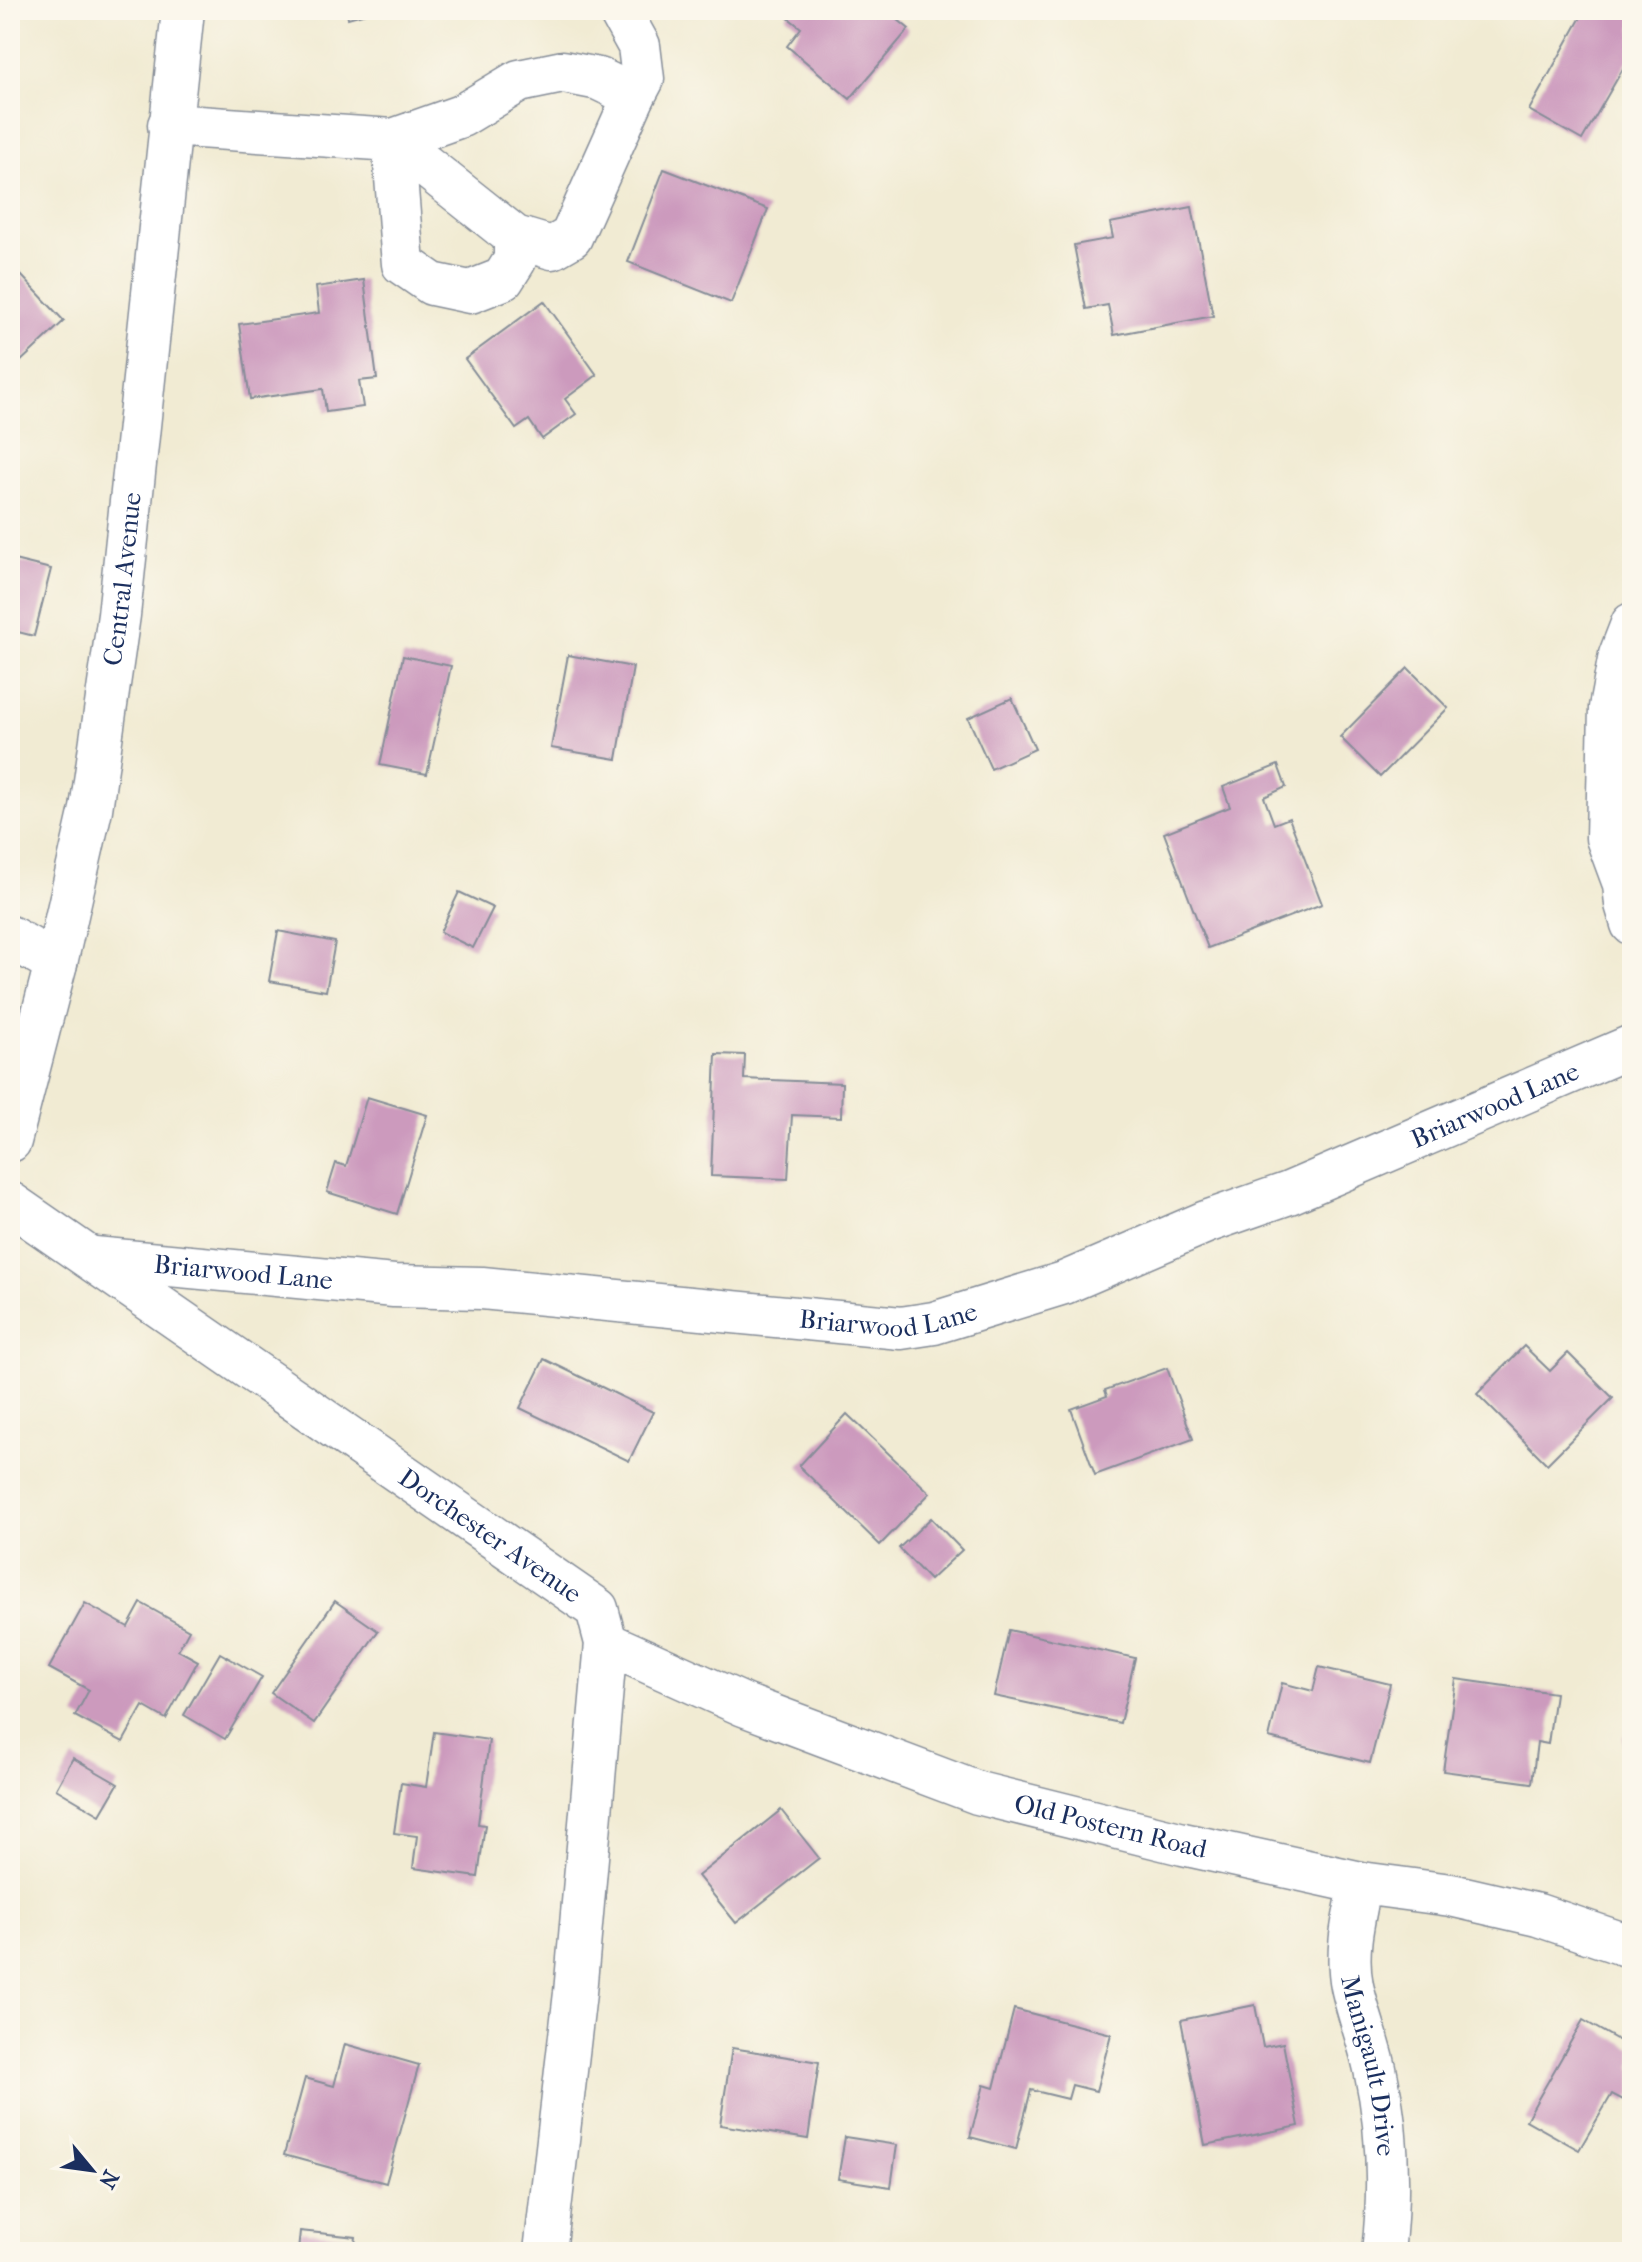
<svg xmlns="http://www.w3.org/2000/svg" width="1642" height="2262" font-family="'IM FELL French Canon',serif">
	<style>
		.building { fill: #cc9abd }
		.lines { fill: none; stroke-linecap: round; stroke-linejoin: round }
		.minor-casing { stroke: #868d98; stroke-width: 45 }
		.minor { stroke: #fff; stroke-width: 42 }
		.labels { text-anchor: middle; dominant-baseline: central; stroke-width: 6; stroke-linejoin: round; paint-order: stroke }
		.street-label { font-size: 26px; fill: #1b2f5e; stroke: #fbf7ec }
	</style>
	<rect width="100%" height="100%" fill="#fbf7ec"/>
	<filter id="ink" filterUnits="userSpaceOnUse"><feTurbulence type="fractalNoise" baseFrequency=".0125" numOctaves="2"/><feDisplacementMap in="SourceGraphic" scale="16" xChannelSelector="R" yChannelSelector="G"/><feConvolveMatrix kernelMatrix="1 2 1 2 8 2 1 2 1" color-interpolation-filters="sRGB"/></filter>
	<filter id="wash" filterUnits="userSpaceOnUse"><feTurbulence type="fractalNoise" baseFrequency=".006" numOctaves="4" result="noise"/><feDisplacementMap in="SourceGraphic" scale="32" xChannelSelector="R" yChannelSelector="G"/><feGaussianBlur stdDeviation="1.8" result="paint"/><feColorMatrix in="noise" values="0 0 0 0 0 0 0 0 0 0 0 0 0 0 0 0 0 1.4 0 .05"/><feComposite in="paint" operator="in"/></filter>
	<g filter="url(#wash)">
		<rect width="100%" height="100%" fill="#f1ebd3"/>
		<g id="blocks">
			<g class="building">
				<path d="M346,10H373V11L348,18Z"/>
				<path d="M791,10H886L909,29L850,99L787,46L801,28L786,16Z"/>
				<path d="M1585,10H1632V53L1582,140L1529,110Z"/>
				<path d="M664,169L768,209L731,303L628,262Z"/>
				<path d="M1192,207L1213,316L1114,335L1108,305L1086,309L1074,245L1113,238L1110,223Z"/>
				<path d="M21,275L64,321L19,363L10,353V286Z"/>
				<path d="M364,280L377,379L359,381L363,407L326,412L323,389L250,399L239,324L319,313L316,287Z"/>
				<path d="M544,301L597,375L565,399L576,414L542,439L529,420L516,429L465,359Z"/>
				<path d="M10,559L51,569L34,636L10,630Z"/>
				<path d="M568,655L633,667L617,759L551,748Z"/>
				<path d="M403,656L451,666L427,774L380,765Z"/>
				<path d="M1408,668L1448,708L1380,777L1340,737Z"/>
				<path d="M1012,698L1035,749L991,769L968,718Z"/>
				<path d="M1278,765L1286,787L1264,797L1274,824L1289,818L1322,904L1208,948L1164,833L1230,807L1223,787Z"/>
				<path d="M459,892L493,908L473,948L440,932Z"/>
				<path d="M278,931L335,942L326,991L269,981Z"/>
				<path d="M716,1054L745,1055L744,1079L842,1083L841,1117L792,1115L788,1179L711,1176Z"/>
				<path d="M367,1097L427,1115L397,1214L327,1192L336,1163L346,1166Z"/>
				<path d="M1524,1346L1550,1371L1568,1353L1613,1398L1547,1464L1477,1394Z"/>
				<path d="M544,1359L653,1412L629,1461L520,1408Z"/>
				<path d="M1167,1368L1193,1439L1095,1475L1071,1409L1107,1396L1105,1390Z"/>
				<path d="M847,1414L930,1493L880,1545L799,1466Z"/>
				<path d="M931,1518L962,1550L930,1580L899,1548Z"/>
				<path d="M335,1601L378,1631L314,1723L271,1693Z"/>
				<path d="M85,1603L128,1627L141,1603L189,1630L178,1650L198,1661L166,1719L143,1706L123,1742L75,1716L89,1690L49,1668Z"/>
				<path d="M1009,1630L1135,1658L1120,1723L994,1696Z"/>
				<path d="M220,1653L262,1677L225,1739L184,1715Z"/>
				<path d="M1319,1667L1390,1684L1370,1763L1269,1738L1282,1683L1313,1691Z"/>
				<path d="M1456,1679L1555,1693L1548,1744L1537,1742L1532,1783L1443,1771Z"/>
				<path d="M434,1732L489,1740L478,1824L485,1825L478,1877L413,1868L417,1836L394,1833L401,1783L426,1787Z"/>
				<path d="M1632,1734V1800H1630L1623,1736Z"/>
				<path d="M73,1758L118,1784L100,1815L56,1789Z"/>
				<path d="M781,1810L819,1858L736,1923L698,1876Z"/>
				<path d="M1255,2005L1263,2047L1283,2043L1299,2126L1205,2145L1181,2020Z"/>
				<path d="M1014,2009L1111,2034L1096,2091L1072,2085L1068,2099L1031,2090L1016,2149L970,2137L984,2085L994,2088Z"/>
				<path d="M1583,2020L1632,2048V2094L1627,2102L1612,2094L1579,2150L1526,2120Z"/>
				<path d="M345,2044L419,2065L386,2183L284,2155L305,2078L334,2086Z"/>
				<path d="M732,2048L819,2062L808,2139L720,2125Z"/>
				<path d="M845,2137L897,2145L891,2187L838,2179Z"/>
				<path d="M300,2231L356,2237L354,2252H298Z"/>
			</g>
		</g>
	</g>
	<g filter="url(#ink)">
		<use href="#blocks" fill-opacity="0" stroke="#868d98" stroke-width="2"/>
		<g class="lines">
			<defs>
				<g id="minor">
					<path d="M619,10L639,46L643,79L634,96"/>
					<path d="M169,125L393,140L461,116L519,81L563,72L599,79L634,96L571,237L552,248L515,237L393,140"/>
					<path d="M393,140L403,264L432,284L470,292L503,279L515,260V237"/>
					<path d="M1632,624L1620,655L1610,708L1607,838L1624,884L1626,904L1632,924"/>
					<path d="M10,937L56,963"/>
					<path id="s1" d="M10,1141L56,963L91,809L119,615L183,10"/>
					<path id="s2" d="M10,1203L597,1609L606,1643L575,1993L545,2252"/>
					<path id="s3" d="M94,1258L394,1286L482,1288L901,1328L934,1323L1064,1283L1206,1222L1289,1193L1632,1046"/>
					<path id="s4" d="M606,1643L744,1705L978,1793L1183,1844L1361,1883L1451,1895L1538,1915L1632,1947"/>
					<path id="s5" d="M1361,1883C1354,1917 1345,1951 1352,1986C1358,2014 1369,2041 1375,2069C1388,2128 1390,2192 1383,2252"/>
				</g>
			</defs>
			<use href="#minor" class="minor-casing"/>
			<use href="#minor" class="minor"/>
		</g>
	</g>
	<g class="labels">
		<g class="street-label">
			<text stroke="none"><textPath href="#s1" startOffset="574">Central Avenue</textPath></text>
			<text stroke="none"><textPath href="#s3" startOffset="1446">Briarwood Lane</textPath></text>
			<text stroke="none"><textPath href="#s3" startOffset="150">Briarwood Lane</textPath></text>
			<text stroke="none"><textPath href="#s3" startOffset="798">Briarwood Lane</textPath></text>
			<text stroke="none"><textPath href="#s2" startOffset="584">Dorchester Avenue</textPath></text>
			<text stroke="none"><textPath href="#s4" startOffset="538">Old Postern Road</textPath></text>
			<text stroke="none"><textPath href="#s5" startOffset="186">Manigault Drive</textPath></text>
		</g>
	</g>
	<rect width="1642" height="2262" fill="none" stroke="#fbf7ec" stroke-width="40"/>
	<g transform="translate(92 2170) rotate(119)" stroke="#fbf7ec" stroke-width="6" paint-order="stroke">
	<path d="M0-6L14 30L0 20L-14 30Z" fill="#1b2f5e"/>
	<text y="-12" font-size="22" font-weight="bold" text-anchor="middle" fill="#1b2f5e">N</text>
	</g>
</svg>
